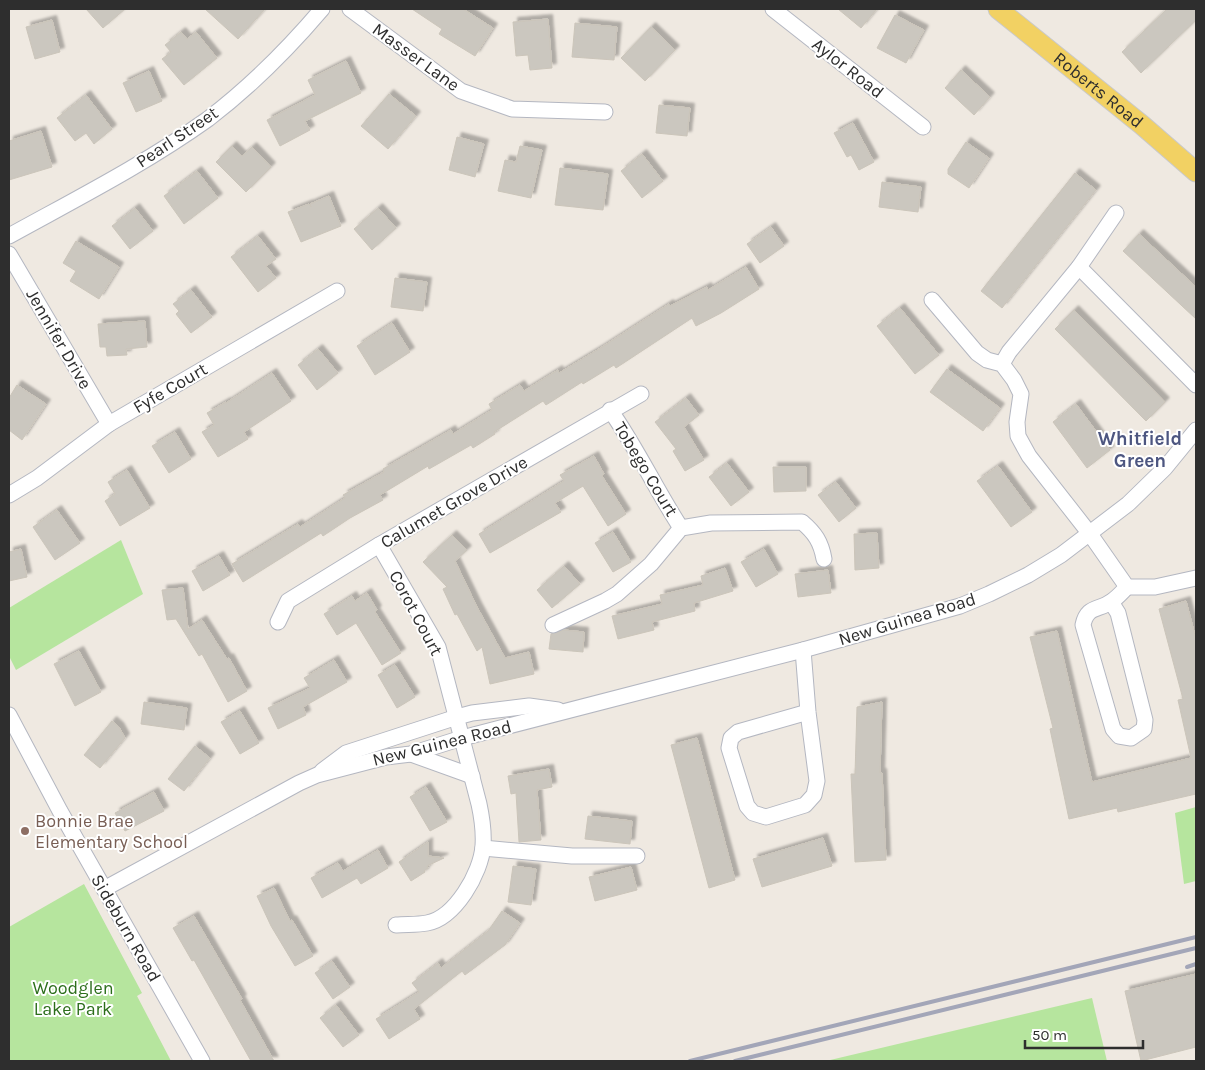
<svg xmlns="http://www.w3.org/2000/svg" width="1205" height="1070" font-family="Karla,sans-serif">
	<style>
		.green { fill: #b6e59e }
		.building { fill: #cbc7bf; stroke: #cbc5ba; filter: url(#shadow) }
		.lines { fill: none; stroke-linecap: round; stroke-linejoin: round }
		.minor-casing { stroke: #b4b7c1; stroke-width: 17 }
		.major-casing { stroke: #c9c9c9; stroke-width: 21 }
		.minor { stroke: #fff; stroke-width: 15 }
		.major { stroke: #f2d163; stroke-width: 19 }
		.rail { stroke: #a3a6b8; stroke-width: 4 }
		.education-dot { fill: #8d6e63; stroke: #fff; stroke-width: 2 }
		.labels { text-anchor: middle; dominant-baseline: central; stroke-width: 4; stroke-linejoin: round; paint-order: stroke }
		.street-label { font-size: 18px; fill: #2e2e2e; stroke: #fff }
		.education-label { font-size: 18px; fill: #785e54; stroke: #fff; text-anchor: start }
		.park-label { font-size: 18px; fill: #2c6e1b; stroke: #fff }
		.neighbourhood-label { font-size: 19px; font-weight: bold; fill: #4d5680; stroke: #fff }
	</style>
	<defs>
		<filter id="shadow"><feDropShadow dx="4.5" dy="-4.5" stdDeviation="1" flood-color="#0004"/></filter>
	</defs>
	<rect width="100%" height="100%" fill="#efe9e1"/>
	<g class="green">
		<path d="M121,540L143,594L16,670L9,656V608Z"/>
		<path d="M1196,807V881L1184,884L1175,813Z"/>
		<path d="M84,884L142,993L137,996L171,1061H9V927Z"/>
		<path d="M1092,998L1107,1061H826Z"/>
	</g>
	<g class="building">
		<path d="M86,9H125L103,28Z"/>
		<path d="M205,9H265L238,39Z"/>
		<path d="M412,9H463L493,28L475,56L439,34L442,29Z"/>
		<path d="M838,9H877L861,28Z"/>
		<path d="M1167,9H1196V20L1141,73L1122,52Z"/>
		<path d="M895,15L924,30L906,63L877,48Z"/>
		<path d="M548,19L552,68L530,70L528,55L516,56L513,22Z"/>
		<path d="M52,20L60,52L35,59L26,27Z"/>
		<path d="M575,23L617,27L614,60L572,57Z"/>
		<path d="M651,27L675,50L645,81L621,58Z"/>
		<path d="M181,32L187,39L196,32L217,58L184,85L162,59L171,52L165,45Z"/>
		<path d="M346,61L361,93L305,121L310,130L280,146L267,120L315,95L308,80Z"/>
		<path d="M961,70L990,97L974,115L945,88Z"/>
		<path d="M149,71L162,101L136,112L123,83Z"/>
		<path d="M389,94L416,116L388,149L361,126Z"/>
		<path d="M86,95L112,129L94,144L86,133L75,141L57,118Z"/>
		<path d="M659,105L690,108L687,136L656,133Z"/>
		<path d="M853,123L874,162L859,170L851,155L847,157L834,133Z"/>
		<path d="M41,131L52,167L9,180V141Z"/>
		<path d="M457,137L484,144L475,177L449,170Z"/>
		<path d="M966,142L989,158L969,188L948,174V169Z"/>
		<path d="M232,146L242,156L252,147L271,167L246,192L216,162Z"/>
		<path d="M520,146L542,150L531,198L498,191L505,160L516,162Z"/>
		<path d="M642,154L663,181L642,198L621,171Z"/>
		<path d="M560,168L608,174L603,210L555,205Z"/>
		<path d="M197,171L218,198L184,224L164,196Z"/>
		<path d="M1075,173L1096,190L1002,308L981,291Z"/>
		<path d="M882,182L921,187L918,212L879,207Z"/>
		<path d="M329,196L341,226L301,242L288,212L309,204L311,207L310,204Z"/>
		<path d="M135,208L153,231L130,249L112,226Z"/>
		<path d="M378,208L396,228L372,250L354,229Z"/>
		<path d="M771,227L784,246L760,263L747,244Z"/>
		<path d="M1139,234L1196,287V319L1123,251Z"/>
		<path d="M258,236L276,259L266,266L276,278L258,292L231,257Z"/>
		<path d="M76,241L119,267L99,299L70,281L76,271L63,263Z"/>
		<path d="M746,267L759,289L721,313L696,326L692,318L616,368L614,365L583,384L582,382L546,405L543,401L494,432L495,434L473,448L471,445L429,469L428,466L380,495L383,500L350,518L323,536L321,533L243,582L232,564L298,524L300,527L345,498L343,495L384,472L383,469L451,430L453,434L492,410L489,404L520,385L524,391L558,370L559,373L599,349L669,304L670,306L707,287L708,290Z"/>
		<path d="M395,278L427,282L423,311L391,307Z"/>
		<path d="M191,290L212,317L191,333L176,314L179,311L173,304Z"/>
		<path d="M900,308L939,355L915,374L877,326Z"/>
		<path d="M1074,310L1165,402L1146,421L1055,329Z"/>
		<path d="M145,321L147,347L126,349L127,355L107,356L106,347H100L98,324Z"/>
		<path d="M392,323L410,352L375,375L357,346Z"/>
		<path d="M318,349L338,373L317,390L298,365Z"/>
		<path d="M947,369L1000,408L983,431L930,392Z"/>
		<path d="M272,373L291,401L244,432L248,439L218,457L202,432L214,425L207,413L226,402V403Z"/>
		<path d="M17,385L46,404L22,440L9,430V398Z"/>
		<path d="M686,398L699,415L684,427L704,460L685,471L673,451L676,449L655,422Z"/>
		<path d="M1076,404L1110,450L1087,468L1053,422Z"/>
		<path d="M175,432L191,459L169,473L152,446Z"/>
		<path d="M594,456L604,474L602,476L626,514L608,526L583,486L555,503L561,512L490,553L479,534L564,481L560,475Z"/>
		<path d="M727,463L749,492L731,506L709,477Z"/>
		<path d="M998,466L1032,512L1011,527L977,481Z"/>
		<path d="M773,467H806V491L774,492Z"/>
		<path d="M127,470L150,508L120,526L105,501L115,494L108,482Z"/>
		<path d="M836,482L856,508L839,522L818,495Z"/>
		<path d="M57,510L80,543L55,560L33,527Z"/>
		<path d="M613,532L631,562L613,572L595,543Z"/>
		<path d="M877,533L879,568L855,570L854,534Z"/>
		<path d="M452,535L467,550L455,561L477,607L505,658L529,652L534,674L490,684L482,647L477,651L457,614L455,615L443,589L447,587L423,562Z"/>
		<path d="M21,549L27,577L9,581V552Z"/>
		<path d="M764,549L778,574L756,587L741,562Z"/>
		<path d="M219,556L230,575L203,591L192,571Z"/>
		<path d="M564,566L580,584L552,608L537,590Z"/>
		<path d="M725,568L733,591L694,603L695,611L652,622L654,630L618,639L612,616L662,604L660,595L703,585L701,576Z"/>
		<path d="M828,570L831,593L798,597L795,574Z"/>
		<path d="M183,588L188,629L202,620L227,659L229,658L247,691L228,702L202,654L199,656L176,619L167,620L162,590Z"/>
		<path d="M367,593L377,610L375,612L401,653L382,665L356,623L337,635L324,614L352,596L355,601Z"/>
		<path d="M1186,601L1196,639V794L1118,812L1117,808L1069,819L1050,729L1053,728L1030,637L1057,631L1092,782L1191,758L1178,700L1183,699L1159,609Z"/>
		<path d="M564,630L584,632L583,652L549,649L551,634Z"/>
		<path d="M79,651L101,692L75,706L54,664Z"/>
		<path d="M334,660L347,682L303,707L306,715L278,729L268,708L310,688L304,678Z"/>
		<path d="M395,665L415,697L397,708L378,675Z"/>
		<path d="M144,702L187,708L184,730L141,724Z"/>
		<path d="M882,702L880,773H882L886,860L855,862L851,774H855L857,707Z"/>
		<path d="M240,711L259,743L240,754L221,722Z"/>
		<path d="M112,721L119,727L125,738L100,768L84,755Z"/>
		<path d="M697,738L735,880L709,888L671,745Z"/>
		<path d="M195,746L210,758L184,791L168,779Z"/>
		<path d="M549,769L552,787L537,790L541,840L519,842L516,793L511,794L508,776Z"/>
		<path d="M426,787L447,822L430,831L410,797Z"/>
		<path d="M154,792L164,811L125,831L115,813Z"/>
		<path d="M588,816L632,821L630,844L585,839Z"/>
		<path d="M823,838L832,866L762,887L753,859Z"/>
		<path d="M428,842V856L444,858L427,866L428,868L424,871L425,872L411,881L399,862Z"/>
		<path d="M378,850L388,868L361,884L357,878L322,898L311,878L338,863L343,871Z"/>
		<path d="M513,866L536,869L531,905L508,902Z"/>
		<path d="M631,867L637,890L595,901L589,877Z"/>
		<path d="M274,888L290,921L292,920L313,956L295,966L271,926L257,896Z"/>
		<path d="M502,911L520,923L505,945L465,975L462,971L414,1009L420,1019L389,1039L376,1019L419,992L412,983L438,963L441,968L488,931Z"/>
		<path d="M194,916L242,999L240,1000L274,1061H251L194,960L192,961L173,928Z"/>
		<path d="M332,961L350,987L333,999L315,973Z"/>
		<path d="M1196,974V1047L1141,1061L1125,991Z"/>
		<path d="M336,1005L359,1035L343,1047L320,1018Z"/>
	</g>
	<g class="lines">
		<defs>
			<g id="minor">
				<path d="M350,9L461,91L512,109L605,112"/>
				<path d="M773,9L923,127"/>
				<path d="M9,236C76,199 145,164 208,119C250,87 288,49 322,9"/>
				<path d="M9,254L109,424"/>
				<path d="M1079,267L1196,385"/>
				<path d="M932,300L977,353L987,360L1002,364L1014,380L1021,394L1017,422L1018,436L1029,456L1090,534L1127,587H1155L1196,578"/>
				<path d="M1002,364L1009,352L1079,267L1116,213"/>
				<path d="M610,410C637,448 656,490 681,528"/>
				<path d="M9,495L37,478L109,424L337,291"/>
				<path d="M379,545L438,647L479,804C482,818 484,832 483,846C481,873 455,918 427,923C417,925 406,924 396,925"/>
				<path d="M1111,602L1118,613L1145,720L1144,729L1131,738L1119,736L1113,729L1083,625C1087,605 1099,611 1112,601C1118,597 1122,592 1127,587"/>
				<path d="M278,622L288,601L379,545L641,394"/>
				<path d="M553,625L605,601L617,594L651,564L681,528L711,523L802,522C815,533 821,542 824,559"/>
				<path d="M803,650L808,712L817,781L814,795L805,805L766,817L753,813L747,806L729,748L731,738L738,732L808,712"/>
				<path d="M9,715L60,811L202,1061"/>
				<path d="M411,754L472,776"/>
				<path d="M322,771L346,753L457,717L472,713L529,706L558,710"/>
				<path d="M483,848L572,856H637"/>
				<path d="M104,889L299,783L317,775L386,757L411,754L462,738L803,650L960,606L989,594L1028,575L1061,555L1128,504L1165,468L1196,430"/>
			</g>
			<g id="major">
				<path id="s1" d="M998,9L1142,125L1196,172"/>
			</g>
		</defs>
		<use href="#minor" class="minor-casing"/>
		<use href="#major" class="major-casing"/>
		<use href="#minor" class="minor"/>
		<use href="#major" class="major"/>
		<g class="rail">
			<path d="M1187,967L1196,964"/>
			<path d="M690,1061L1196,937"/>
			<path d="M735,1061L1196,948"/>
		</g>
	</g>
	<circle class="education-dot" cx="25" cy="831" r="5"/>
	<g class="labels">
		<g class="street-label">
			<text transform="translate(416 57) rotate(36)">Masser Lane</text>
			<text transform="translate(848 68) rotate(38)">Aylor Road</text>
			<text stroke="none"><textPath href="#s1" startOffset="129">Roberts Road</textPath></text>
			<text transform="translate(177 137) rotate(-34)">Pearl Street</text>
			<text transform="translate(59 339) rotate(60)">Jennifer Drive</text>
			<text transform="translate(170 388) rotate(-30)">Fyfe Court</text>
			<text transform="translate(646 469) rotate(59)">Tobego Court</text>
			<text transform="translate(454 502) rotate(-30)">Calumet Grove Drive</text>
			<text transform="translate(416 613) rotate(62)">Corot Court</text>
			<text transform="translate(907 619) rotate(-17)">New Guinea Road</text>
			<text transform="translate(442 743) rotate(-14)">New Guinea Road</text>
			<text transform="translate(126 928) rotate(60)">Sideburn Road</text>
		</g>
		<g class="education-label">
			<text x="35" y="821">Bonnie Brae<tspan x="35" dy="21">Elementary School</tspan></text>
		</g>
		<g class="park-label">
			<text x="73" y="988">Woodglen<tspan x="73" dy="21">Lake Park</tspan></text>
		</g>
		<g class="neighbourhood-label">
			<text x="1140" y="439">Whitfield<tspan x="1140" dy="22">Green</tspan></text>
		</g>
	</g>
	<rect width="1205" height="1070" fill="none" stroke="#2e2e2e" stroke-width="20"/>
	<path d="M1025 1040v8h118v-8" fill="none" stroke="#2e2e2e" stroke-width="2.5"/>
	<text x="1032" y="1040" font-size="15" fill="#2e2e2e" stroke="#ffffff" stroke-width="4" paint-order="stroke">50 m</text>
</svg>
